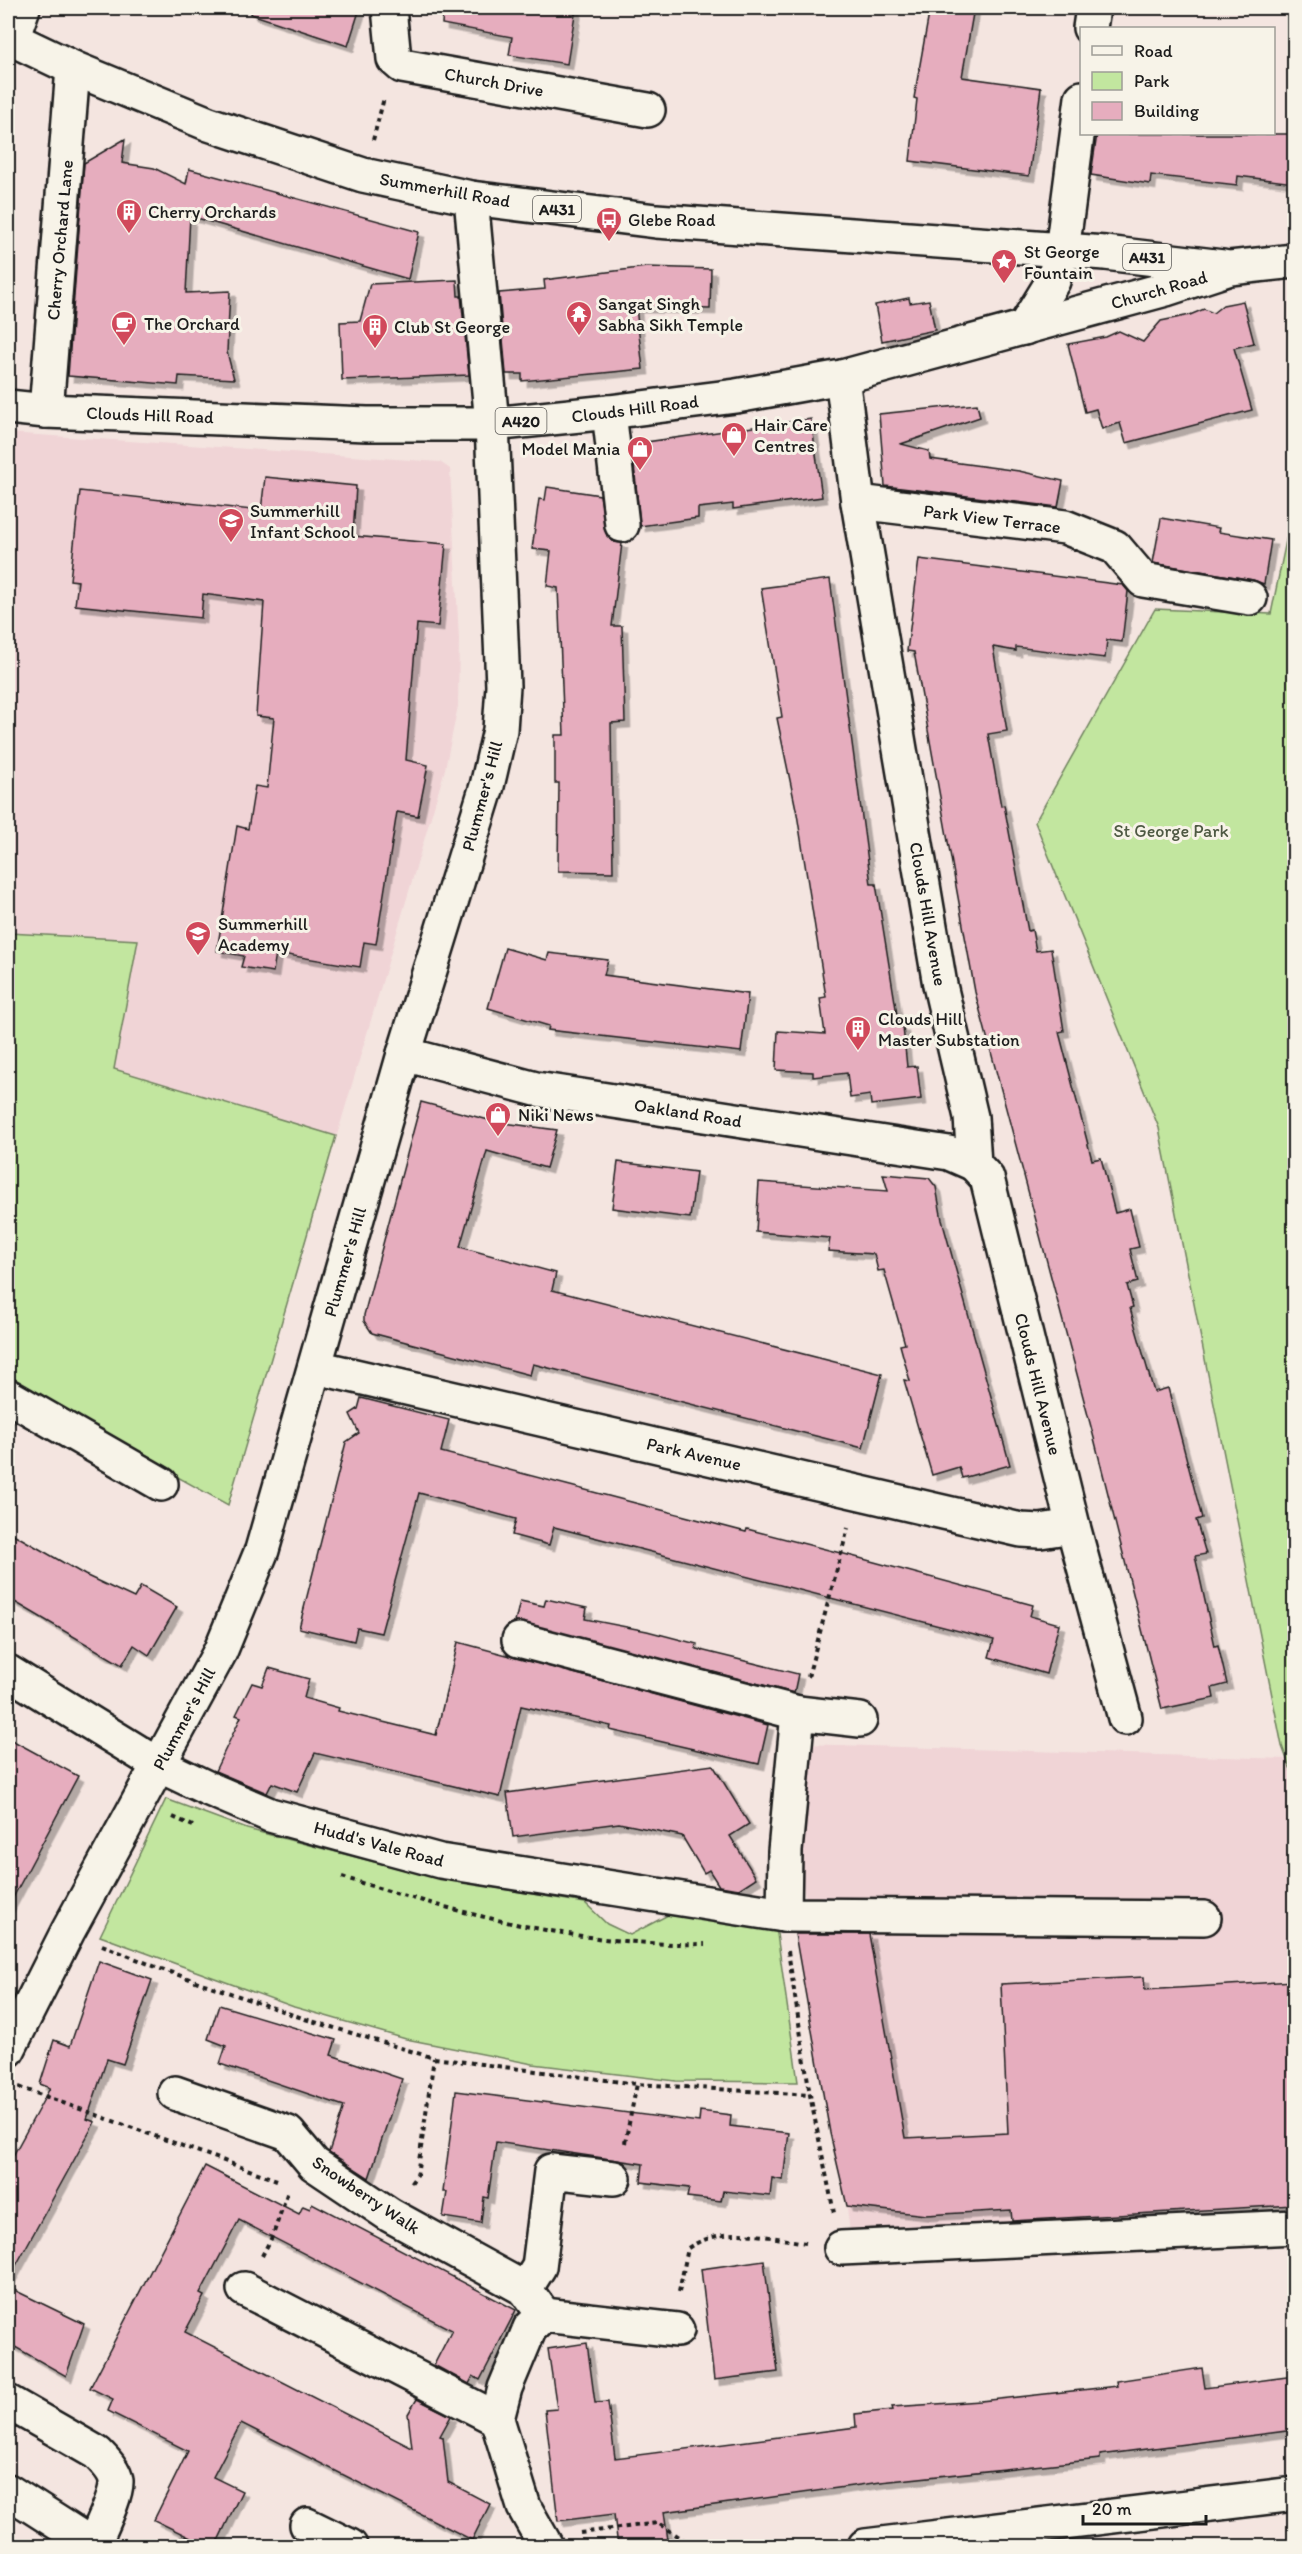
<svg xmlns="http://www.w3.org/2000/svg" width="1302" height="2554" font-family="Itim,sans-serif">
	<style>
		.built { fill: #f0d4d6 }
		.green { fill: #c2e69f; stroke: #6f815e; stroke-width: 1.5 }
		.building { fill: #e6adbe; stroke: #1c1c1c; stroke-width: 1.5; filter: url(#shadow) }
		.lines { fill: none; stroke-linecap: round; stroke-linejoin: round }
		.minor-casing { stroke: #1c1c1c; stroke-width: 38 }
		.major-casing { stroke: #1c1c1c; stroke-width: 38 }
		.path { stroke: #1c1c1c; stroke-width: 4; stroke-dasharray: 4.5 4.5; stroke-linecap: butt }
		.minor { stroke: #f7f3e8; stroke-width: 33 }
		.major { stroke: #f7f3e8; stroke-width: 33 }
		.labels { text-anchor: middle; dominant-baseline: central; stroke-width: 6; stroke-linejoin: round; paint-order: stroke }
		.shield { fill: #f7f3e8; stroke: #5e5c59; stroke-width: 1.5 }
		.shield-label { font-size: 16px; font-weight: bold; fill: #1c1c1c }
		.street-label { font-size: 18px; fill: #1c1c1c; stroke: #f7f3e8 }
		.poi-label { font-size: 18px; fill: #1c1c1c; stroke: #f7f3e8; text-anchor: start }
		.park-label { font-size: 18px; fill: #4e5943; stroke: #f7f3e8 }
	</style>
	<defs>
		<filter id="shadow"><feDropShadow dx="5.5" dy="5.5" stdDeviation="0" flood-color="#0004"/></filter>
	</defs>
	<rect width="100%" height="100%" fill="#f4e5e0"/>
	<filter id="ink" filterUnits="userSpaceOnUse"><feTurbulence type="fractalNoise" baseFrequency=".0167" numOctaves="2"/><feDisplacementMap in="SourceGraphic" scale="12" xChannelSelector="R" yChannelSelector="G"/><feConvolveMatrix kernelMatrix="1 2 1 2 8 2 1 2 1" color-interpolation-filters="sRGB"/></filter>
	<g filter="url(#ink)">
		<g class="built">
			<path d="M8,433L440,462L450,469L459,639L458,706L445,769L228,1505L8,1383Z"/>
			<path d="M803,1744L1290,1759L1294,1771V2205L850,2232L810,1913L792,1845Z"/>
		</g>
		<g class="green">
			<path d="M1288,531H1294V1778L1282,1746L1159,1128L1035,822L1155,609L1271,614Z"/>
			<path d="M8,933L138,940L114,1069L336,1136L228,1505L8,1383Z"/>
			<path d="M166,1799L247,1829L433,1877L585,1903L607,1924L630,1935L668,1915L776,1927L798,2082L676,2081L533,2064L406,2039L294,2007L100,1936Z"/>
		</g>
		<g class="building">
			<path d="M252,8H360L348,46L251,14Z"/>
			<path d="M443,8H576L567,64L509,55L512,37L442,24Z"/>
			<path d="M930,8H974L962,77L1041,88L1029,176L910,161L917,99L914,98Z"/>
			<path d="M1097,134H1294V183L1238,176L1237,185L1151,175L1150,184L1091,175Z"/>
			<path d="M125,139L122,163L154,168L186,184L189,169L419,232L408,279L190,216L186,293L230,291L227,352L234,379L179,376L178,385L68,376L84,163Z"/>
			<path d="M647,267L711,269L710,309L636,307L643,369L522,381V374H506L499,293L545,289L544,280Z"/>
			<path d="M457,280L458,296H461L469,375L342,380L340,322L360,321L370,284Z"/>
			<path d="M909,298L910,303L929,300L935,330L882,341L875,305Z"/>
			<path d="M1243,301L1254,343L1234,348L1252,410L1126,443L1120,423L1102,429L1096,409L1085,412L1068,344L1106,337L1119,331L1143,342L1161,321L1190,315L1204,309L1213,313L1223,305Z"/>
			<path d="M977,404L980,417L901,444L929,451L930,459L1019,471L1063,481L1058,507L885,486L879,414Z"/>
			<path d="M811,419L822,497L733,509V504L698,508V518L640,526L632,444Z"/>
			<path d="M265,477L356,486L353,536L446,544L438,626L417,624L406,760L428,765L418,816L397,812L376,944L364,942L360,967L276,953L273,972L241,967L244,956L217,951L237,826L248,829L255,786L267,788L274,718L256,716L264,602L203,594L201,618L75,605L78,581L70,580L80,491L261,511Z"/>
			<path d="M547,487L600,495L607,536L614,542L622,543L612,626H622L625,722L611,723L613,872L558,871L559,783H555V735H564L558,588L547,586L551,551L532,549L539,499L545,500Z"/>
			<path d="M1161,518L1219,528L1218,532L1271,540L1264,584L1253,580L1153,563Z"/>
			<path d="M919,559L1123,585L1128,591L1122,642L1107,640L1105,658L1016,647V651L993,647L1007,731L988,734L1001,806L1004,805L1028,931L1032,930L1036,951L1051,949L1064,1031L1059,1032L1092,1160L1101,1158L1115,1213L1130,1209L1139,1247L1130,1249L1138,1282L1127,1285L1133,1307L1130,1308L1154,1392L1168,1388L1202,1518L1196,1520L1206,1554L1195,1556L1215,1646L1218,1645L1227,1684L1212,1688L1214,1698L1162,1709L1094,1438L975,992L914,652L907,651Z"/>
			<path d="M830,579L871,884H876L899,1027H903L907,1067L917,1066L921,1099L871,1105L870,1095L850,1098L847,1073L813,1077V1072L776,1070L778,1031L825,1034L820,998L826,997L797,814L777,718L782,717L761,588Z"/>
			<path d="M505,948L547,960L549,953L608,960L604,975L748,994L741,1052L548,1030L549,1026L488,1008Z"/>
			<path d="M421,1102L496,1122L557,1130L546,1168L487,1151L460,1247L556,1273L552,1290L882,1374L863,1448L533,1364L530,1375L372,1333L364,1321V1315Z"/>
			<path d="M618,1162L696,1172L690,1218L612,1208Z"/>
			<path d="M883,1174L929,1178L936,1187L942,1220L1010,1465L962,1478L959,1467L932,1475L904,1380L910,1381L900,1345L905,1344L884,1270L878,1271L874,1254L828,1251L830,1238L756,1232L759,1182L888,1191Z"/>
			<path d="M361,1398L449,1420L441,1452L746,1532L747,1529L852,1556L1033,1605L1030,1616L1059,1624L1046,1674L989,1657L994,1640L554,1527L549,1545L512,1535L516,1519L419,1493L381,1633L357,1628L354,1641L299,1628L346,1442L359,1433L350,1414L358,1409Z"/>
			<path d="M8,1531L85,1575L134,1598L141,1586L177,1607L149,1655L134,1645L122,1665L8,1598Z"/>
			<path d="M546,1599L587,1608L585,1619L647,1631L697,1644L696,1649L798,1674L794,1693L515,1622L520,1601L544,1606Z"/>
			<path d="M458,1642L768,1725L759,1764L610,1730L611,1726L521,1706L500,1797L315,1753L297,1792L272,1783L267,1793L215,1771L241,1717L236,1715L252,1683L262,1686L269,1668L309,1679L304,1698L339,1708L338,1711L436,1735Z"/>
			<path d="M8,1738L78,1776L8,1907Z"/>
			<path d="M713,1765L749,1824L730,1836L756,1878L739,1889L719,1886L709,1870L704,1873L682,1836L619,1823L513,1837L507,1793Z"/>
			<path d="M795,1934H869L905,2138L1008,2133L1001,1984L1144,1977L1145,1990L1294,1981V2205L1012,2221L1011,2210L926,2215L847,2206L830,2133Z"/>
			<path d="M99,1961L152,1980L123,2064L107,2059L87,2119L95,2122L8,2280V2165L50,2088L40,2084L54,2040L70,2046Z"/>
			<path d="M219,2005L336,2040L331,2055L402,2079L369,2178L329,2152L344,2106L220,2064L226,2046L208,2039Z"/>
			<path d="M456,2091L699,2122L700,2111L731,2115L730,2126L789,2133L783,2180L772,2178L770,2196L723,2191L721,2201L687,2197L689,2188L641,2182L643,2164L496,2142L488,2198L484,2197L481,2223L443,2217L447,2192H443Z"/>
			<path d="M205,2166L299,2214L303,2206L310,2209L312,2203L516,2310L480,2380L473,2376L469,2384L434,2365L452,2330L239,2220L200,2294L204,2296L185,2332L412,2448L408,2414L417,2399L451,2416L440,2436L443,2437L448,2482L490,2504L472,2540L241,2423L213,2477L242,2491L215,2547H209L154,2520L188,2451L108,2411L113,2399L90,2388Z"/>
			<path d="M764,2260L778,2372L714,2380L701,2269Z"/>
			<path d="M8,2287L84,2324L66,2376L8,2343Z"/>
			<path d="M587,2343L595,2403L608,2402L615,2458L856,2427L855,2414L893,2410L892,2407L981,2401L1117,2386L1116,2381L1202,2368L1205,2388L1294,2376V2430L1100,2455V2459L881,2482L664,2512L669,2547H618L614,2514L558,2521L545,2410L557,2409L548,2349Z"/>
		</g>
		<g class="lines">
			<defs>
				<g id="minor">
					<path d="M389,8L394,59L402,66L648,110"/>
					<path d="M1090,28L1093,8"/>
					<path d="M12,39L23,8"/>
					<path d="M1062,251L1082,98"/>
					<path d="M842,377L858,502L940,985L971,1117L974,1164L987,1178L1073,1526L1125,1718"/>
					<path d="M46,411L73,68"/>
					<path d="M609,412L622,525"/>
					<path d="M858,502L1065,527L1115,547L1143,580L1250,598"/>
					<path d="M404,1054L536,1089L949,1153L974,1164"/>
					<path d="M316,1367L1021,1530L1040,1531L1073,1526"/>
					<path d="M8,1396L161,1484"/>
					<path d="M519,1640L798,1713"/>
					<path d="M8,1672L159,1765L207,1788L270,1815L440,1861L784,1915L1204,1918"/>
					<path d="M784,1915L785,1851L798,1713L860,1720"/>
					<path d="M8,2050L68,1931L220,1652L262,1550L404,1054L487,786L500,730L503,686L492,424L471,198"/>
					<path d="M175,2093L288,2133L314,2164L390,2215L525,2289L544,2315L530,2328L505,2388L497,2419L524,2507L546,2546"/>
					<path d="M841,2248L1294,2227"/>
					<path d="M244,2289L497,2419"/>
					<path d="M525,2289L539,2267L551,2171L614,2178"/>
					<path d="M544,2315L677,2330"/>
					<path d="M8,2402L97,2453C104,2460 115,2471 116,2481C117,2496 99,2531 93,2546"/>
					<path d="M8,2491L94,2546"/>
					<path d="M307,2525L350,2546"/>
					<path d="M865,2546L1294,2494"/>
				</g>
				<g id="major">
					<path d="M8,37L73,68L209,124L363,175L471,198L656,221L1105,253L1223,267"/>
					<path d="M1024,328L1053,281L1062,251"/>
					<path d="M8,407L46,411L367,424H492L609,412L736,396L842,377L1166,289L1230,268L1294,261"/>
				</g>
			</defs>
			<use href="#minor" class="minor-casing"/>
			<use href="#major" class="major-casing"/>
			<g class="path">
				<path d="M373,140L384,98"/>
				<path d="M808,1677L848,1528"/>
				<path d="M173,1817L193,1826"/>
				<path d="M342,1877C459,1913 581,1947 705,1944"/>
				<path d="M102,1945L161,1969L305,2019L434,2058L637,2084L810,2095"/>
				<path d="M788,1951L810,2095L834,2213"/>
				<path d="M19,2087L277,2180"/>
				<path d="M625,2143L637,2084"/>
				<path d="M411,2183L417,2175L434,2058"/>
				<path d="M262,2256L273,2235L288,2191"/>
				<path d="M679,2292L688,2248C725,2224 765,2237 806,2243"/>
				<path d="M580,2533L658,2523L693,2546H706"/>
			</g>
			<use href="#minor" class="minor"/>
			<use href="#major" class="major"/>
		</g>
	</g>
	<defs>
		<symbol id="building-pin" viewBox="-11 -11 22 30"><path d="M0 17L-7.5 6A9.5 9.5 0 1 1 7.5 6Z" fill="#d1495b" stroke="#f7f3e8"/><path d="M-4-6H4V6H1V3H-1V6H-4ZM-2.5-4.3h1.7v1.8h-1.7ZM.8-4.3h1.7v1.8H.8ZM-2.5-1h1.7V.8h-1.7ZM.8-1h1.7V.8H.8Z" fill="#fff"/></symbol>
		<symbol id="bus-pin" viewBox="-11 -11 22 30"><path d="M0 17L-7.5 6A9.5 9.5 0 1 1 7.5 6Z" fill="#d1495b" stroke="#f7f3e8"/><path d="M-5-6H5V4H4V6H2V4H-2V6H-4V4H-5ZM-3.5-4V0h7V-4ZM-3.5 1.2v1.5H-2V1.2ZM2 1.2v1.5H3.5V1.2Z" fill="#fff"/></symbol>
		<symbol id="sight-pin" viewBox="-11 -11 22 30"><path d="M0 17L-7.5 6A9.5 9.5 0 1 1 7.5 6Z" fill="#d1495b" stroke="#f7f3e8"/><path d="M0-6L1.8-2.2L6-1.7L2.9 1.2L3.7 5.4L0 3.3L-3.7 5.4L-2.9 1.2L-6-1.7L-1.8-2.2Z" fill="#fff"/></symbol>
		<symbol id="temple-pin" viewBox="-11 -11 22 30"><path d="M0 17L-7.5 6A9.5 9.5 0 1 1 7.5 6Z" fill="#d1495b" stroke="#f7f3e8"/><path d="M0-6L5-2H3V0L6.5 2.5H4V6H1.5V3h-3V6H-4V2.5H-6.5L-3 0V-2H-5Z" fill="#fff"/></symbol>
		<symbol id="cafe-pin" viewBox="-11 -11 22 30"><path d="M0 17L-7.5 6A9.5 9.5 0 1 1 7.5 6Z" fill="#d1495b" stroke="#f7f3e8"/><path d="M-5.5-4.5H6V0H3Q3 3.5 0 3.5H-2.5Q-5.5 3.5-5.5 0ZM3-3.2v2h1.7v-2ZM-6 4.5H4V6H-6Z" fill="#fff"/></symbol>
		<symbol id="shop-pin" viewBox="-11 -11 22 30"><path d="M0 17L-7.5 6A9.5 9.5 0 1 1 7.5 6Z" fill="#d1495b" stroke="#f7f3e8"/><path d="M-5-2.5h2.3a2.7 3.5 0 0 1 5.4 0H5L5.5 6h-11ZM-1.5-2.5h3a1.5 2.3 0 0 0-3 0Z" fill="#fff"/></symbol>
		<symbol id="school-pin" viewBox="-11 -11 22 30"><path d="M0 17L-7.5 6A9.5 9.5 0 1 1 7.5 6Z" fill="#d1495b" stroke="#f7f3e8"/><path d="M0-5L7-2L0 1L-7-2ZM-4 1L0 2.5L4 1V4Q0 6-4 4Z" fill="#fff"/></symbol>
	</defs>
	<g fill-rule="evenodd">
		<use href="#building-pin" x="114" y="197" width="30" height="40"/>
		<use href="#bus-pin" x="594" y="205" width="30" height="40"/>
		<use href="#sight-pin" x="989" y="247" width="30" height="40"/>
		<use href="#temple-pin" x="564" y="299" width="30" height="40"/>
		<use href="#cafe-pin" x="109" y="309" width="30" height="40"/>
		<use href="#building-pin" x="360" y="312" width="30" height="40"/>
		<use href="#shop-pin" x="719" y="420" width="30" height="40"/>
		<use href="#shop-pin" x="625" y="434" width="30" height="40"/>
		<use href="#school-pin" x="216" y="506" width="30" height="40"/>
		<use href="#school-pin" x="183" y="919" width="30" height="40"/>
		<use href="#building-pin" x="843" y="1014" width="30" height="40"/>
		<use href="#shop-pin" x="483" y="1100" width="30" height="40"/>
	</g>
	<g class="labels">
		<g class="shield">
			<rect x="533" y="196" width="48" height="26" rx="4.5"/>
			<rect x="1123" y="244" width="48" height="26" rx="4.5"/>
			<rect x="495.5" y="408" width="51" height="26" rx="4.5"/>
		</g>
		<g class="shield-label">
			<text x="557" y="209">A431</text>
			<text x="1147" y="257">A431</text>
			<text x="521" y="421">A420</text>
		</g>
		<g class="street-label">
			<text transform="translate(494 82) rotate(10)">Church Drive</text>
			<text transform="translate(445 190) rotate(10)">Summerhill Road</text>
			<text transform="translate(60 240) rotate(-85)">Cherry Orchard Lane</text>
			<text transform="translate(1159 290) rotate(-16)">Church Road</text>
			<text transform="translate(635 409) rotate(-7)">Clouds Hill Road</text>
			<text transform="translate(150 415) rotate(2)">Clouds Hill Road</text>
			<text transform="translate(992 519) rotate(7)">Park View Terrace</text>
			<text transform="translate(482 796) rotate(-75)">Plummer's Hill</text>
			<text transform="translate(928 914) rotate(80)">Clouds Hill Avenue</text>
			<text transform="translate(688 1113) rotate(9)">Oakland Road</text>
			<text transform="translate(345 1262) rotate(-74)">Plummer's Hill</text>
			<text transform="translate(1038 1384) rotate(76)">Clouds Hill Avenue</text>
			<text transform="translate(694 1454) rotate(13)">Park Avenue</text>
			<text transform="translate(184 1719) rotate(-62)">Plummer's Hill</text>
			<text transform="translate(379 1844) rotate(15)">Hudd's Vale Road</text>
			<text transform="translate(366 2195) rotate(34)">Snowberry Walk</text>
		</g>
		<g class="poi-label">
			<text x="148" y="212">Cherry Orchards</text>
			<text x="628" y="220">Glebe Road</text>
			<text x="1024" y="252">St George<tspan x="1024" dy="21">Fountain</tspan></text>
			<text x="598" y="304">Sangat Singh<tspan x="598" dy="21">Sabha Sikh Temple</tspan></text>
			<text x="144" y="324">The Orchard</text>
			<text x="394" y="327">Club St George</text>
			<text x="754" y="425">Hair Care<tspan x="754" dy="21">Centres</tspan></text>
			<text x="620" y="449" text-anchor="end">Model Mania</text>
			<text x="250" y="511">Summerhill<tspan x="250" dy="21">Infant School</tspan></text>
			<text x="218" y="924">Summerhill<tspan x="218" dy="21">Academy</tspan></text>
			<text x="878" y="1019">Clouds Hill<tspan x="878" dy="21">Master Substation</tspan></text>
			<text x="518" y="1115">Niki News</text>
		</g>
		<g class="park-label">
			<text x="1171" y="831">St George Park</text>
		</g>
	</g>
	<rect width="1302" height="2554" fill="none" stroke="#f7f3e8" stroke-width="30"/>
	<rect x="15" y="15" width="1272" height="2524" fill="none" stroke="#1c1c1c" stroke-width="2" filter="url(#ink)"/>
	<rect x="1080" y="27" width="195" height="108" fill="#f7f3e8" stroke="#9f9d96" stroke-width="1.5"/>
	<rect x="1092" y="46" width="30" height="9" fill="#f7f3e8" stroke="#9f9d96" stroke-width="1.5"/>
	<text x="1134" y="57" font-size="18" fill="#1c1c1c">Road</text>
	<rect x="1092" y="72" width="30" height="18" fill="#c2e69f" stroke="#9f9d96" stroke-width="1.5"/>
	<text x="1134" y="87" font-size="18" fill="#1c1c1c">Park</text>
	<rect x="1092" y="102" width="30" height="18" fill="#e6adbe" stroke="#9f9d96" stroke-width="1.5"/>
	<text x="1134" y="117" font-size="18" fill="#1c1c1c">Building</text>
	<path d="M1083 2515v9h123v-9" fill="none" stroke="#1c1c1c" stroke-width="3"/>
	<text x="1092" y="2515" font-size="18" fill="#1c1c1c" stroke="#f7f3e8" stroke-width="4.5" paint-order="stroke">20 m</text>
</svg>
